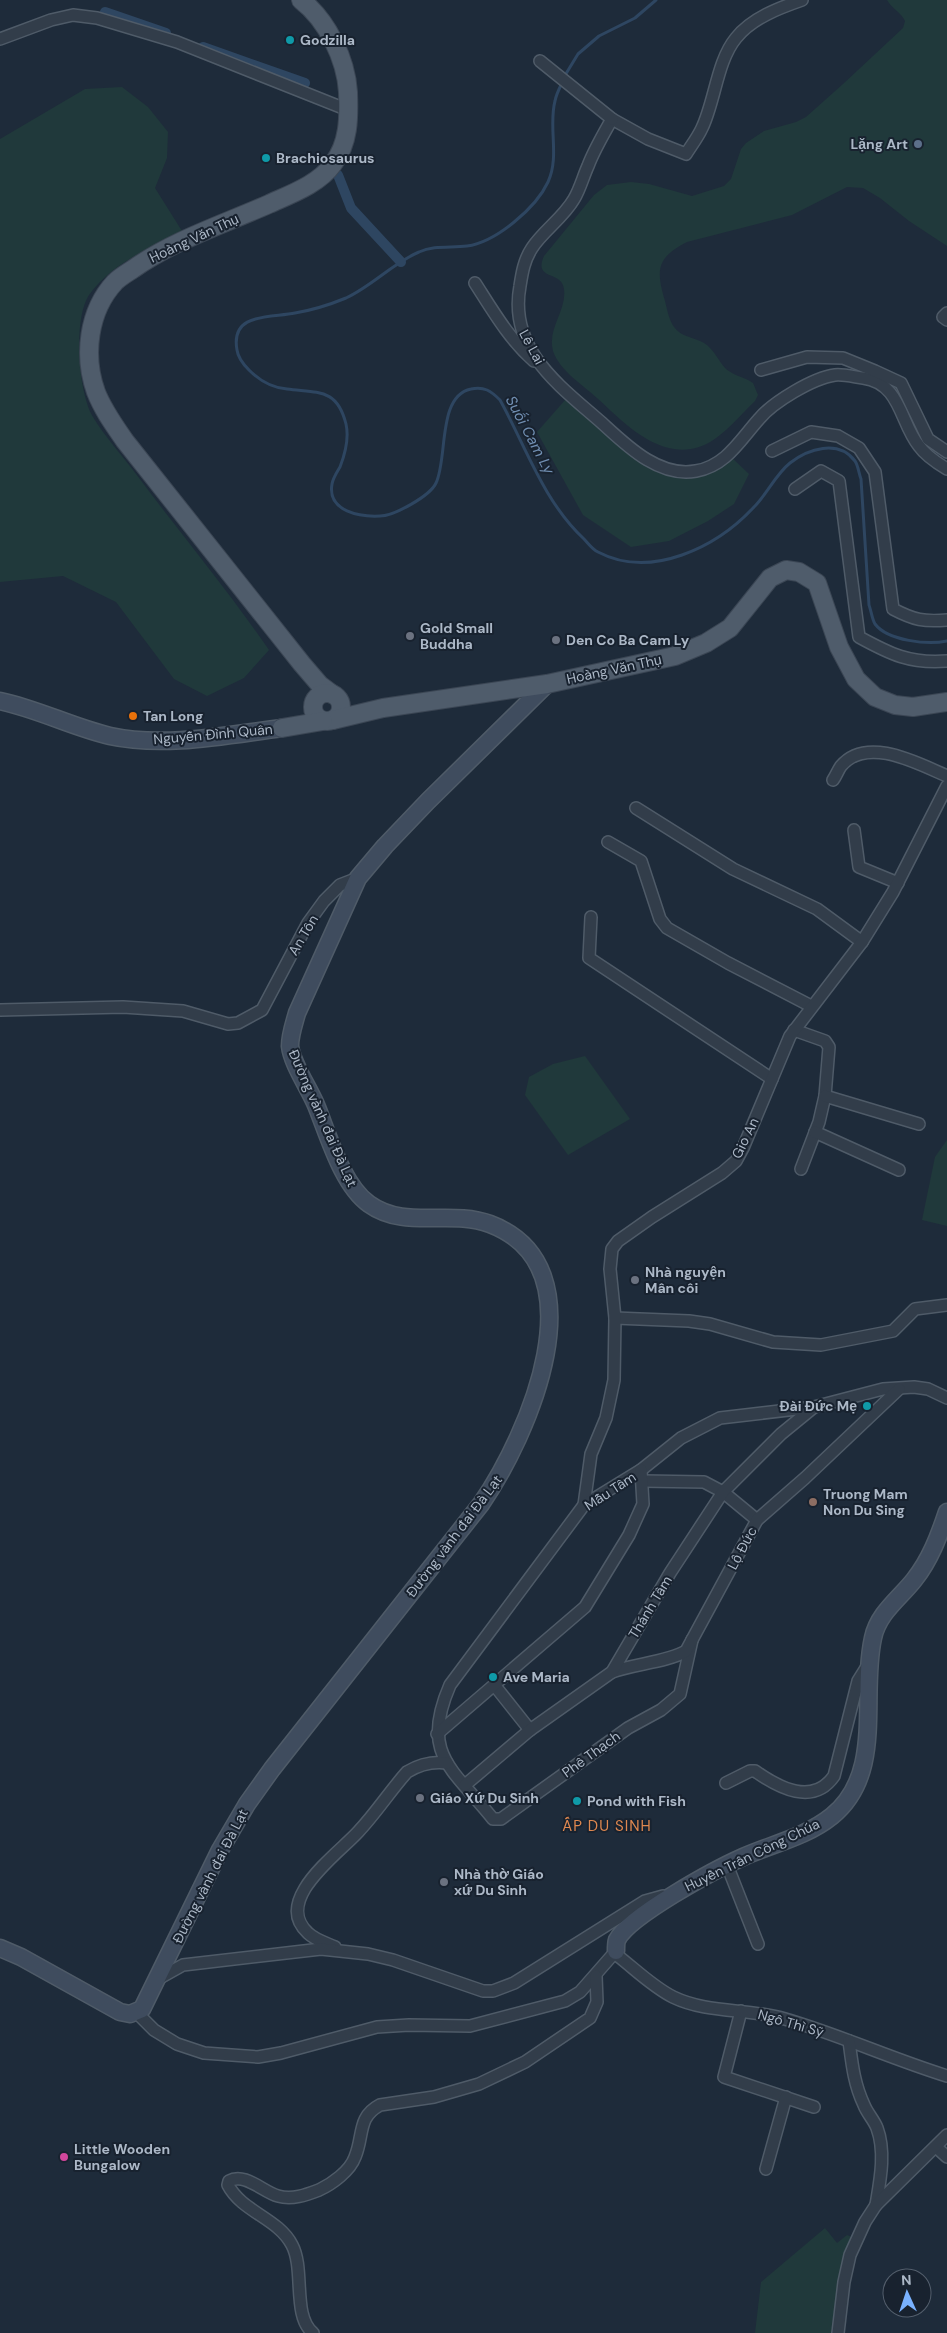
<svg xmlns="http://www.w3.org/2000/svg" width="947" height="2333" font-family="'DM Sans',sans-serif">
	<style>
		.green { fill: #20393b }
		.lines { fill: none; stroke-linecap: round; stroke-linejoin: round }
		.stream { stroke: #2e4661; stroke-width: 3 }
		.canal { stroke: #2e4661; stroke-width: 10 }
		.street-casing { stroke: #4f5b68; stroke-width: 14 }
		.secondary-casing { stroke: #4f5b68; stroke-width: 19 }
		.primary-casing { stroke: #3b4654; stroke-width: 20 }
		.street { stroke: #323d4a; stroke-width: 11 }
		.secondary { stroke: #3f4c5e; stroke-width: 16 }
		.primary { stroke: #4f5c6b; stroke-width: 18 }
		.culture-dot { fill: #0f9aa8; stroke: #18222f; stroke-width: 2 }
		.service-dot { fill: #5c6f8a; stroke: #18222f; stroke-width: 2 }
		.worship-dot { fill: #6b7280; stroke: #18222f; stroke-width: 2 }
		.food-dot { fill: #e8710a; stroke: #18222f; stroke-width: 2 }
		.education-dot { fill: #8d6e63; stroke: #18222f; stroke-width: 2 }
		.hotel-dot { fill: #d1479c; stroke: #18222f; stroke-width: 2 }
		.labels { text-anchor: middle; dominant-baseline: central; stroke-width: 4; stroke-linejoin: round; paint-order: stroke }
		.poi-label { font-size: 14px; font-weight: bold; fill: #acb8c7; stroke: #18222f; text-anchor: start }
		.street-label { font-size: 14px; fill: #acb8c7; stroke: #18222f }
		.water-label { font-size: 15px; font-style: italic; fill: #718fb2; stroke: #18222f }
		.neighbourhood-label { font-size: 15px; letter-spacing: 1px; fill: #df8850; stroke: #18222f }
	</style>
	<rect width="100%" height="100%" fill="#1e2b3a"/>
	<g class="green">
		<path d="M887,0H947V246L909,221L880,198L863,188L847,187L792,215L687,242C656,258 656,270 665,301C667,309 669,320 674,327C681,337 694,337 704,343C715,350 718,361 726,369C734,376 745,377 753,383L758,395L755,401C739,416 721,440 699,447C659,460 624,423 597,398C584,386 559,370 553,351C547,328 567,311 564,289C562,270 533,281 544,256L594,195L607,185L631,182L649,184L692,196L724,186L731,179L741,149L746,143L764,131L796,122L806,117L843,84L903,28L905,21C901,12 892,9 887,0Z"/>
		<path d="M122,87L148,107L168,132L167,158L155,188L182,231C150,248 111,264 89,295C73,319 78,392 93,417C105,437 122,455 136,474C180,533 227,589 269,650L244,678L207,696L174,679L116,602L63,576L0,582V139L85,89Z"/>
		<path d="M566,399L673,473L706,475L731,457L749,474L734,504L708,521L669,541L631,547L583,515L537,432Z"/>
		<path d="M585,1056L630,1119L568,1155L525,1095L529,1077L553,1064Z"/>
		<path d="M947,1140V1226L922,1220L935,1157Z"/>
		<path d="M825,2228L837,2243L847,2235L854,2238L835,2333H755L761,2282Z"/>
	</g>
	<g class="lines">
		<g class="stream">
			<path d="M564,77L578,54L599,36L635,18L656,0"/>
			<path d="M562,83C559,89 556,95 555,101C548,127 560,156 548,182C536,208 496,242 467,246C451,248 434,245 419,252C393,263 372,286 346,298C329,305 313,310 295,313C271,318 230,312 237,350C238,358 244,365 249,370C259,380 273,388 287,389C318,393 337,388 346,424C349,437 345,454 340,467C337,472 333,478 332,484C327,512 361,517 380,516C394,516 430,496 436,483C448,458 437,396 471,389C484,386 491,391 500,400C526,447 544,502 584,539C588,543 592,549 598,552C651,580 717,547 754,507C767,494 776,474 790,463C808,449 838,439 855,461C858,465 859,474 861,479L869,605C871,610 872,619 875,624C888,641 928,645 947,641"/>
		</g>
		<g class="canal">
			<path d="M105,12L166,33"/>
			<path d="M203,47L305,83"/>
			<path d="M338,175L351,208L401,262"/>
		</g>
		<defs>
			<g id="street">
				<path d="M802,0C779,8 752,18 736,38C717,61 715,101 702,128C698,137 691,146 686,154L648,139L612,119C603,135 594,150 588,166C583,177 580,189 574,199C563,218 543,231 532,248C524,260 522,273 520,286C508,350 560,386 602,423C626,445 659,478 696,471C726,466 740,440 759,419C773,402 813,378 835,375C843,374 855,377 863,378C901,383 900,423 919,446C926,456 937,463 947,469"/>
				<path d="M0,39L51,20L73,15L97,18L177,42L348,110"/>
				<path d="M540,61L612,119"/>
				<path d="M475,283C493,311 509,339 534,361"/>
				<path d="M947,313L943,317L947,320"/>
				<path d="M761,370L807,357L843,358L875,371L901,383L928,439L947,452"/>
				<path d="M772,451L811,432L838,436L859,448L875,472L893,609C914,620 924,622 947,620"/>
				<path d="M795,489L821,471L839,481L859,637C890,654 910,664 947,661"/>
				<path d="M833,780C836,776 838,770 841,766C867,735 919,764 947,776"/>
				<path d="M636,808L733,869L817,909L862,942"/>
				<path d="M854,830L859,867L898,883"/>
				<path d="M608,842L641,861L660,919L667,928L728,963L811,1006"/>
				<path d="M591,917L589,958L772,1079"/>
				<path d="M0,1010L123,1007L183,1011L228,1024L238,1023L262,1010L308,923L324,901L340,885L358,878"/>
				<path d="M794,1030L825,1041L829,1047L825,1096L819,1122L801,1169"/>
				<path d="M825,1096L919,1124"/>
				<path d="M815,1132L899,1170"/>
				<path d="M615,1318L689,1321L710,1324L773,1342L821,1345L893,1331L915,1309L947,1305"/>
				<path d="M643,1481L704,1482L723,1492L757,1520"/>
				<path d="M584,1505L591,1454L606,1418L614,1380L615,1318L610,1269L612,1249L618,1241L652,1217L722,1173L736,1161L743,1148L790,1036L862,942L893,892L947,786"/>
				<path d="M692,1640L680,1694L661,1710L628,1728L501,1819H493C452,1768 420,1754 450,1685L584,1505L641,1470L681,1438L720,1418L814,1407L883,1389L914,1387L928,1389L947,1398"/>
				<path d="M612,1672C633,1664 668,1662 686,1651L757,1520L805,1478L899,1389"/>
				<path d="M495,1686L530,1730"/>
				<path d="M437,1734L585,1607L629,1535L643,1504L641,1470"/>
				<path d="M726,1783L750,1771H755C779,1788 813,1806 834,1776L858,1681L868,1665"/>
				<path d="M465,1785L530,1730L612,1672L670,1573L723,1492L781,1434L814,1407"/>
				<path d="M727,1865L758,1944"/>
				<path d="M335,1947C326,1943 315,1940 308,1933C272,1900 338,1854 358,1832C376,1813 390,1791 407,1772C420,1764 432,1761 447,1763"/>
				<path d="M158,1979L183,1965L321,1949L368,1954L393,1960L483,1991H493L514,1983L645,1901L663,1896"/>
				<path d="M741,2011L724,2077L814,2107"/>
				<path d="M136,2012L154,2030L177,2044L204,2053L258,2057L281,2053L377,2027L409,2025L470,2026L565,2001L580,1992L616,1951L618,1956C636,1970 653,1987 673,1997C708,2014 749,2008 785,2019C840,2035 892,2059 947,2076"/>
				<path d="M849,2041C852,2064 854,2084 864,2105C867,2113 874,2120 877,2128C886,2152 880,2181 876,2205"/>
				<path d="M936,2147L947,2157"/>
				<path d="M766,2169L786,2097"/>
				<path d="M313,2333C292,2316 305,2269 292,2245C278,2218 242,2212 228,2185L229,2181C245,2172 263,2192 278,2196C292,2200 306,2195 319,2190C332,2184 350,2171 355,2157C364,2136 357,2117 380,2105L434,2097L479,2084L525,2062L590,2018L597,2002L596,1976"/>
				<path d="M838,2333L844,2282L850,2255L865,2222L876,2205L947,2135"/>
			</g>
			<g id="secondary">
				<path d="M0,701C38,709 72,727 110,736C165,748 227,735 282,728"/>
				<path d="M0,1948L21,1957L120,2012L130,2014L142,2009L220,1850L247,1804L272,1769L481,1504C528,1436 603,1267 490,1224C450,1209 405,1230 369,1204C342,1185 328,1134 316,1105C309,1088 292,1064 290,1046C290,1035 294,1024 297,1013L358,878L385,846L428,801L547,684"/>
				<path d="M616,1951C616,1948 616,1943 617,1940C629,1916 716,1869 743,1857C772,1844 806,1837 832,1816C885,1773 860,1697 873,1638C878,1613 900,1598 914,1580C930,1560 939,1536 947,1512"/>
			</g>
			<g id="primary">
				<path d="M301,0C327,20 346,59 348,92C349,118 349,143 333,164C319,184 291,194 269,204C224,224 174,240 133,269C127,273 120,277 115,282C88,311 83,356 96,392C103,410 114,425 125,441L302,664L320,685L332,694"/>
				<circle cx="327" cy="707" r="14"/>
				<path d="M333,720L383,708L547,684L675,656L706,643L730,628L770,578L786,570L799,572L817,583L839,647L856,679L875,697L895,705L913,707L947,702"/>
				<path d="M282,728L323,721"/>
			</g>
		</defs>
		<use href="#street" class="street-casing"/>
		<use href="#secondary" class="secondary-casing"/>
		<use href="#primary" class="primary-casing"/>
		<use href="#street" class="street"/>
		<use href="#secondary" class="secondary"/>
		<use href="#primary" class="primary"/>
	</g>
	<g class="culture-dot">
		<circle cx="290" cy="40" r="5"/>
		<circle cx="266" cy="158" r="5"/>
		<circle cx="867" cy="1406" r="5"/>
		<circle cx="493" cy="1677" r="5"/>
		<circle cx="577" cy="1801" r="5"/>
	</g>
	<circle class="service-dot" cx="918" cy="144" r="5"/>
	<g class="worship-dot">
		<circle cx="410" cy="636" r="5"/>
		<circle cx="556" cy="640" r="5"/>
		<circle cx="635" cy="1280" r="5"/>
		<circle cx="420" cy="1798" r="5"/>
		<circle cx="444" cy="1882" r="5"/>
	</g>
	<circle class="food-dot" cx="133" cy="716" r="5"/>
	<circle class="education-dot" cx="813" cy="1502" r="5"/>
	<circle class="hotel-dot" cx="64" cy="2157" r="5"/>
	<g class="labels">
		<g class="poi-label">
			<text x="300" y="40">Godzilla</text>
			<text x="908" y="144" text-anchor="end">Lặng Art</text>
			<text x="276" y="158">Brachiosaurus</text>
			<text x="420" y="628">Gold Small<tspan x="420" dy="16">Buddha</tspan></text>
			<text x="566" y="640">Den Co Ba Cam Ly</text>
			<text x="143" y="716">Tan Long</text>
			<text x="645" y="1272">Nhà nguyện<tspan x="645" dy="16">Mân côi</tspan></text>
			<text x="857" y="1406" text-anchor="end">Đài Đức Mẹ</text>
			<text x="823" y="1494">Truong Mam<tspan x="823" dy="16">Non Du Sing</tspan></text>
			<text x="503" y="1677">Ave Maria</text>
			<text x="430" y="1798">Giáo Xứ Du Sinh</text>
			<text x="587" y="1801">Pond with Fish</text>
			<text x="454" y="1874">Nhà thờ Giáo<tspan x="454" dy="16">xứ Du Sinh</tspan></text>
			<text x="74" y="2149">Little Wooden<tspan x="74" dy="16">Bungalow</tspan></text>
		</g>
		<g class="street-label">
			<text transform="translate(194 238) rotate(-25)">Hoàng Văn Thụ</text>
			<text transform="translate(532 347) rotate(62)">Lê Lai</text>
			<text transform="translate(614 669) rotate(-12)">Hoàng Văn Thụ</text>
			<text transform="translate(213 734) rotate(-5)">Nguyễn Đình Quân</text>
			<text transform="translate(303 935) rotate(-59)">An Tôn</text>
			<text transform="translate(323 1118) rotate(66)">Đường vành đai Đà Lạt</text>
			<text transform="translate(745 1138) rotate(-64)">Gio An</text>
			<text transform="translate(610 1491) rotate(-33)">Mẫu Tâm</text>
			<text transform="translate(454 1536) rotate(-53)">Đường vành đai Đà Lạt</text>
			<text transform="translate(742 1548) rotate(-62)">Lộ Đức</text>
			<text transform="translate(650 1607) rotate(-59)">Thánh Tâm</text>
			<text transform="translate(591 1754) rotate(-36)">Phê Thạch</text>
			<text transform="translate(752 1855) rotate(-26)">Huyền Trân Công Chúa</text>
			<text transform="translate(210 1876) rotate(-63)">Đường vành đai Đà Lạt</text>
			<text transform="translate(791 2023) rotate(16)">Ngô Thì Sỹ</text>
		</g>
		<g class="water-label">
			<text transform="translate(530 435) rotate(62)">Suối Cam Ly</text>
		</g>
		<g class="neighbourhood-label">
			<text x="607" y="1826">ẤP DU SINH</text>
		</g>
	</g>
	<g transform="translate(907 2293) rotate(357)"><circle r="24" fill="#18222f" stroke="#535e6c"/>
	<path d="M0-4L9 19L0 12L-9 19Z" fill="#79b2ff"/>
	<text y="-8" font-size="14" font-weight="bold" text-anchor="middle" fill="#acb8c7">N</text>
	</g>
</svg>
